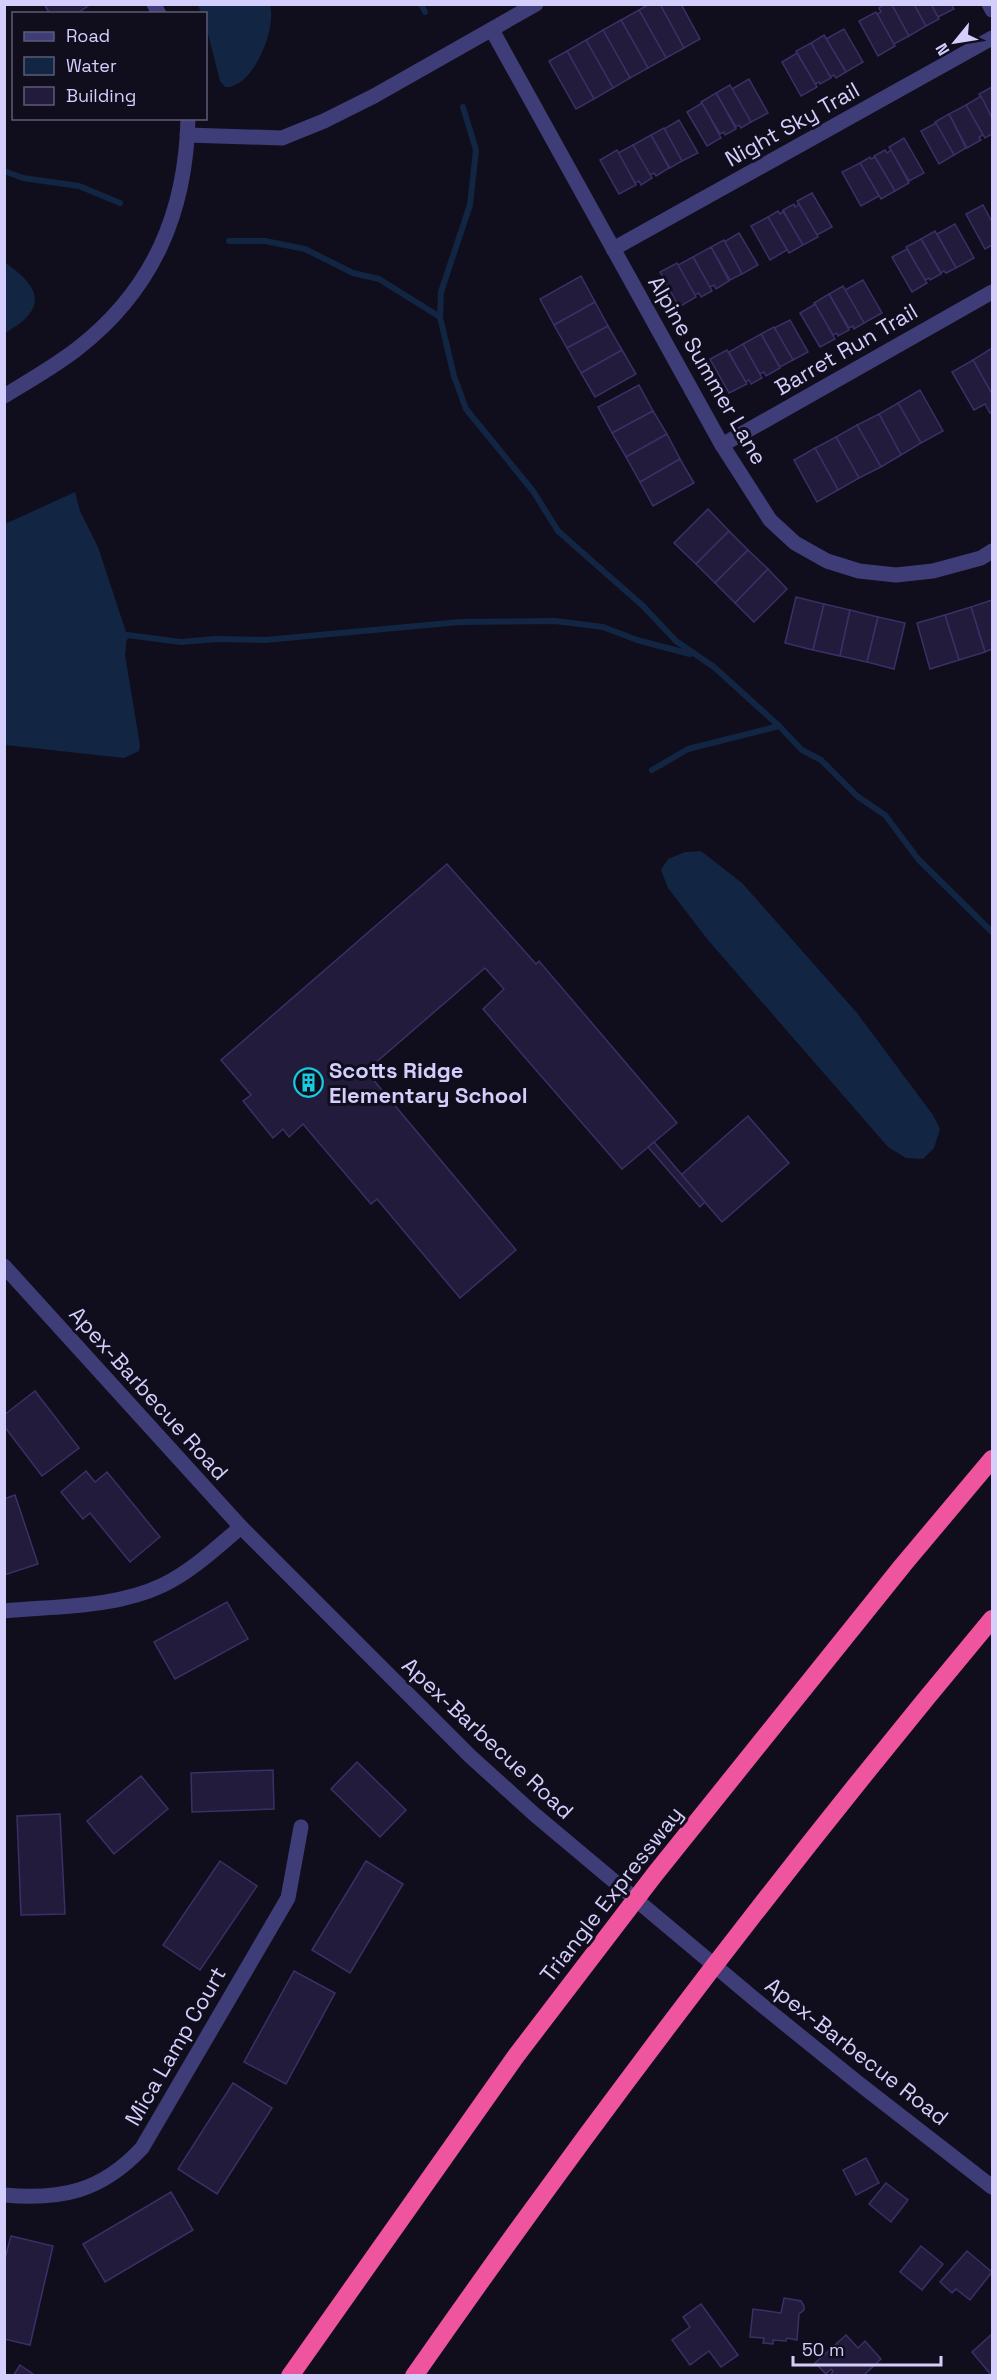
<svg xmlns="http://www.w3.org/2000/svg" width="997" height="2380" font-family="'Space Grotesk',sans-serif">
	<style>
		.water { fill: #122542 }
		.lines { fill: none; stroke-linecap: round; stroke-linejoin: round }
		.stream { stroke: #122542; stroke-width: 6 }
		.building { fill: #221b3c; stroke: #3a3066; stroke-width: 1.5 }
		.minor { stroke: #3f3d78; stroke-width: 15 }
		.highway { stroke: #ef549e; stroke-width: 18 }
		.labels { text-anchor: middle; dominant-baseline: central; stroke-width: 6; stroke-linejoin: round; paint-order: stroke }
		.street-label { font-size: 22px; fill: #d3cefb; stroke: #100e1d }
		.poi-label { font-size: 22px; font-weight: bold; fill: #d3cefb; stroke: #100e1d; text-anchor: start }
	</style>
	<rect width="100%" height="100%" fill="#100e1d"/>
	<g class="water">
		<path d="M270,5C277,28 253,89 225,87L220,81L206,26V14L201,13L198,5Z"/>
		<path d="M4,262C23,275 50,296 25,319C19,325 11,329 5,333Z"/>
		<path d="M75,492L80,511L98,547L127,635L125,655L140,745L139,751L124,758L5,745V524Z"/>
		<path d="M701,851L742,883L857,1013L933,1115L940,1129L934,1148L923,1159L906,1158L888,1147L708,940L668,888L661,870L668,859L685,852Z"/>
	</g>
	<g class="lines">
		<g class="stream">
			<path d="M421,4L425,12"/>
			<path d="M463,107L476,150L470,205L441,292L440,317L454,376L466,409L533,491L558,531L643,606L676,641L714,667L779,726L802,750L821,760L857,796L885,815L918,859L992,932"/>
			<path d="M4,171L23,178L79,186L120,203"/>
			<path d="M229,241H265L305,249L353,273L379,279L440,317"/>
			<path d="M122,641L127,635L181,642L216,639L265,640L460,622L555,621L603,627L637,640L690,654"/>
			<path d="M652,770L688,749L779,726"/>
		</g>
	</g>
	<g class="building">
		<path d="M44,4H91L76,14H50Z"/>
		<path d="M649,4H660L684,48L666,58L639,10Z"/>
		<path d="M660,4H681L700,39L684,48Z"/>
		<path d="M885,4H892L909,36L894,44L877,14L881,12L879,8Z"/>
		<path d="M914,4L926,26L909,36L892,5Z"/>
		<path d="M914,4H931L939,19L926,26Z"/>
		<path d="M931,4H951L954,9L938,17Z"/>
		<path d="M639,10L666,58L648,68L621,20Z"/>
		<path d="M876,12L895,46L878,56L859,21Z"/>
		<path d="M621,20L648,68L630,78L603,30Z"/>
		<path d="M844,29L863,62L846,72L826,39Z"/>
		<path d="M603,30L630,78L613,88L586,40Z"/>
		<path d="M824,35L846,72L836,78L834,75L830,77L811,43Z"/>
		<path d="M586,40L613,88L594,99L567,51Z"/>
		<path d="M811,43L831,78L820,84L819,82L815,84L796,51Z"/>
		<path d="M567,51L594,99L576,109L549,61Z"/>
		<path d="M797,53L817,87L801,96L782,62Z"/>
		<path d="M749,79L768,113L751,122L732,89Z"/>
		<path d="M730,85L751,122L741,128L739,125L736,127L716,93Z"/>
		<path d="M992,87V118L979,94Z"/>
		<path d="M716,93L736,129L725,135L724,132L720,134L701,102Z"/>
		<path d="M981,96L992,118V134L985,138L966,105Z"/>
		<path d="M702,103L721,138L707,146L687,112Z"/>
		<path d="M966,105L983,135L979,137L981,140L967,148L949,114Z"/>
		<path d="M949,114L966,148L954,155L935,122Z"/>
		<path d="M679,120L698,153L682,161L664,129Z"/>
		<path d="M936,123L954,155L939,164L921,131Z"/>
		<path d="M664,128L682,161L670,168L651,135Z"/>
		<path d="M651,135L669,168L656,176L654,173L650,175L633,145Z"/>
		<path d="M904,138L924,173L909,181L889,147Z"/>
		<path d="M633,145L652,178L641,185L639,181L635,183L618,153Z"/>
		<path d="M617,150L636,185L619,194L600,160Z"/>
		<path d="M885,150L887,153L891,150L909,183L895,191L874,156Z"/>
		<path d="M870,157L871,159L875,157L895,191L881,199L860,163Z"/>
		<path d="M860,163L879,196L861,206L842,172Z"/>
		<path d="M812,193L832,227L817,235L797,201Z"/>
		<path d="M794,204L795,207L799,204L818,237L803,245L783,210Z"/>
		<path d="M983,205L992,222V245L985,249L966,214Z"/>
		<path d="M778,211L780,214L783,211L803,245L789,253L768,217Z"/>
		<path d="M768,217L787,250L770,260L751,226Z"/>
		<path d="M955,224L974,258L956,268L937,234Z"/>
		<path d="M935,231L956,268L946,273L944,271L941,273L921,239Z"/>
		<path d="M739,233L758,265L742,274L724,242Z"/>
		<path d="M921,239L941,274L930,280L929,278L925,280L906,247Z"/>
		<path d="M724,240L742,274L730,280L711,247Z"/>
		<path d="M711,247L729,281L716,289L714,285L710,287L693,257Z"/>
		<path d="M907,249L927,283L912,292L892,257Z"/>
		<path d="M693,257L712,291L701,297L699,293L695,295L678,265Z"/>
		<path d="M677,263L696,297L679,307L660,272Z"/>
		<path d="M581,276L595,302L554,325L540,299Z"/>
		<path d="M863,280L882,313L864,323L845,290Z"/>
		<path d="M843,286L864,323L854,329L853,326L849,328L829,294Z"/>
		<path d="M829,294L849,330L838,336L837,333L833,335L814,303Z"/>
		<path d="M595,302L608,326L567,348L554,325Z"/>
		<path d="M815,304L835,339L820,347L800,313Z"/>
		<path d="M790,320L808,352L793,360L774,328Z"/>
		<path d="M608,326L622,350L581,373L567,348Z"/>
		<path d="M774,327L793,360L780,367L761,334Z"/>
		<path d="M761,334L780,368L766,376L764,372L760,374L743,344Z"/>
		<path d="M743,344L762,378L751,384L749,380L745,382L729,352Z"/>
		<path d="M992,348V394L973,360Z"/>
		<path d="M622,350L636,374L595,397L581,373Z"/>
		<path d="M727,350L747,384L729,393L710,359Z"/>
		<path d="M973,360L992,394V412L990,413L985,404L974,410L952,372Z"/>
		<path d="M639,385L653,411L612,433L598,407Z"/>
		<path d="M920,390L943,431L921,443L898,403Z"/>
		<path d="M898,403L921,443L901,455L879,414Z"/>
		<path d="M653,411L667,434L626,457L612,433Z"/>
		<path d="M879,414L901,455L881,467L857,425Z"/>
		<path d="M857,425L881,467L859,478L836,437Z"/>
		<path d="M667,434L680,459L640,482L626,457Z"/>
		<path d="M836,437L859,478L838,490L815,448Z"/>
		<path d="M815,448L838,490L817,502L794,460Z"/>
		<path d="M680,459L694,483L653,506L640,482Z"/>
		<path d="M708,509L729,531L696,564L674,543Z"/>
		<path d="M729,531L748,550L715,583L696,564Z"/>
		<path d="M748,550L768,569L735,603L715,583Z"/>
		<path d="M768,569L787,589L754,622L735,603Z"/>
		<path d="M796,597L824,604L813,650L785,643Z"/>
		<path d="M992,600V649L985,652L971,607Z"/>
		<path d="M824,604L850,610L840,656L813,650Z"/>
		<path d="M971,607L985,652L959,660L945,615Z"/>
		<path d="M850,610L878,617L867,662L840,656Z"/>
		<path d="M945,615L959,660L930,669L917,623Z"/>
		<path d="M878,617L905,623L894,669L867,662Z"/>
		<path d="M447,864L536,964L539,961L677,1123L622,1169L483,1009L504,989L485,968L366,1071L516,1250L460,1298L377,1199L371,1204L303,1124L289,1137L283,1129L273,1138L243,1101L251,1095L221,1060Z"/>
		<path d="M748,1116L789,1163L722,1222L681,1175Z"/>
		<path d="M654,1142L705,1202L700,1207L648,1147Z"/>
		<path d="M35,1391L79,1448L42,1476L4,1426V1415Z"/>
		<path d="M86,1471L95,1482L107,1472L160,1537L130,1562L90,1513L83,1519L61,1492Z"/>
		<path d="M15,1495L38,1564L4,1575V1499Z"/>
		<path d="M227,1602L248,1639L175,1679L154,1642Z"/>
		<path d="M357,1762L406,1810L380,1837L331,1789Z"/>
		<path d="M273,1770L274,1809L192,1812L191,1773Z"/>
		<path d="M141,1776L168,1809L114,1854L87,1821Z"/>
		<path d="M60,1814L65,1914L21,1915L17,1816Z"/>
		<path d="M220,1861L257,1886L200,1970L163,1945Z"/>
		<path d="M366,1861L403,1884L350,1973L312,1950Z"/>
		<path d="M294,1971L335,1993L286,2084L244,2062Z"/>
		<path d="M233,2083L272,2108L217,2194L178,2169Z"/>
		<path d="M866,2158L879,2183L856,2195L843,2170Z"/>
		<path d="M886,2183L908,2200L891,2222L869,2204Z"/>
		<path d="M171,2192L193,2230L105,2282L83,2244Z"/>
		<path d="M11,2236L53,2246L30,2345L4,2339V2262Z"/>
		<path d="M921,2246L943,2264L922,2290L900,2272Z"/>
		<path d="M967,2251L992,2272L970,2300L956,2289L952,2293L940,2282Z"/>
		<path d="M784,2298L801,2301L804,2306V2310L799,2314L797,2340L787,2338L786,2341L773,2340V2344L763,2343L764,2338L750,2337L753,2309L781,2313Z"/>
		<path d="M701,2304L738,2355L721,2367L709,2351L690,2365L672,2340L690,2327L683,2317Z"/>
		<path d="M992,2334V2376L972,2352Z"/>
		<path d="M846,2335L858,2348L865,2341L881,2359L863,2376H830L833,2371L831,2369L826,2374L815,2363Z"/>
		<path d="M20,2365L36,2376H13Z"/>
	</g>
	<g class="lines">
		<g class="minor">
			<path d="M154,4L159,14"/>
			<path d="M989,4L992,10"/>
			<path d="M492,30L722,445L770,520L795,543L827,561L859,571L896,575L933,571L981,558L992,551"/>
			<path d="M187,135L282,138L324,121L374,96L536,4"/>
			<path d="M613,249L992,38"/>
			<path d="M4,396C29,381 55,366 77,349C153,290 186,213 188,118"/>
			<path d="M722,445L992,292"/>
			<path d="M4,1266L241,1527L470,1756L534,1814L758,2002L857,2082L992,2187"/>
			<path d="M4,1611C57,1606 115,1608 163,1585C192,1571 217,1547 241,1527"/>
			<path d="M4,2195C61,2200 101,2192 142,2148L288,1898L301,1827"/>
		</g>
		<g class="highway">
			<path d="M290,2376L516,2056L655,1874L903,1565L992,1459"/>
			<path d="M414,2376C596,2115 789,1862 992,1619"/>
		</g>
	</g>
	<defs>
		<symbol id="building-ring" viewBox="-11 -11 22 22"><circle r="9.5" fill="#100e1d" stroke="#15cbe0" stroke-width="1.5"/><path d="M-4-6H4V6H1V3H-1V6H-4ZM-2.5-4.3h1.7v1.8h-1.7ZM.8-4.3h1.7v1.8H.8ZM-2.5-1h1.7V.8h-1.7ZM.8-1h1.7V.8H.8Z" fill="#15cbe0"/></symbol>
	</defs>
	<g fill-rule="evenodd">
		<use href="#building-ring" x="292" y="1066" width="33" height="33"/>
	</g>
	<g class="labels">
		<g class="street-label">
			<text transform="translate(792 124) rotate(-29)">Night Sky Trail</text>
			<text transform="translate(846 349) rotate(-30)">Barret Run Trail</text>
			<text transform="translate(708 370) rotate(60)">Alpine Summer Lane</text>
			<text transform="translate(149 1393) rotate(48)">Apex-Barbecue Road</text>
			<text transform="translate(488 1738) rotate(43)">Apex-Barbecue Road</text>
			<text transform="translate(611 1894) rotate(-52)">Triangle Expressway</text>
			<text transform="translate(175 2046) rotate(-60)">Mica Lamp Court</text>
			<text transform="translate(857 2051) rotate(38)">Apex-Barbecue Road</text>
		</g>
		<g class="poi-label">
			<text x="329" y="1070">Scotts Ridge<tspan x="329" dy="25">Elementary School</tspan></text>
		</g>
	</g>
	<rect width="997" height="2380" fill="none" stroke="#d3cefb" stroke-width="12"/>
	<rect x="12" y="12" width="195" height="108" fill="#100e1d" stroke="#5e5b76" stroke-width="1.5"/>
	<rect x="24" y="32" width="30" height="9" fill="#3f3d78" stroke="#5e5b76" stroke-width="1.5"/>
	<text x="66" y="42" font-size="18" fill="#d3cefb">Road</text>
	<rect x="24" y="57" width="30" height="18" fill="#122542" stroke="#5e5b76" stroke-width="1.5"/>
	<text x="66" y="72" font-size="18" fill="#d3cefb">Water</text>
	<rect x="24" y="87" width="30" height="18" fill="#221b3c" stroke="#5e5b76" stroke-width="1.5"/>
	<text x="66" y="102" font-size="18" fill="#d3cefb">Building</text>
	<g transform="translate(955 42) rotate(240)" stroke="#100e1d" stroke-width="4.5" paint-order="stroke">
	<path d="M0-4.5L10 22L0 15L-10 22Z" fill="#d3cefb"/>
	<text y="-9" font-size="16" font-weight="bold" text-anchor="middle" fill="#d3cefb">N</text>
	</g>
	<path d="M793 2356v9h148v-9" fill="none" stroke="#d3cefb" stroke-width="3"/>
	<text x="802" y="2356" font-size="18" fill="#d3cefb" stroke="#100e1d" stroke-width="4.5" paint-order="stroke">50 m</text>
</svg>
